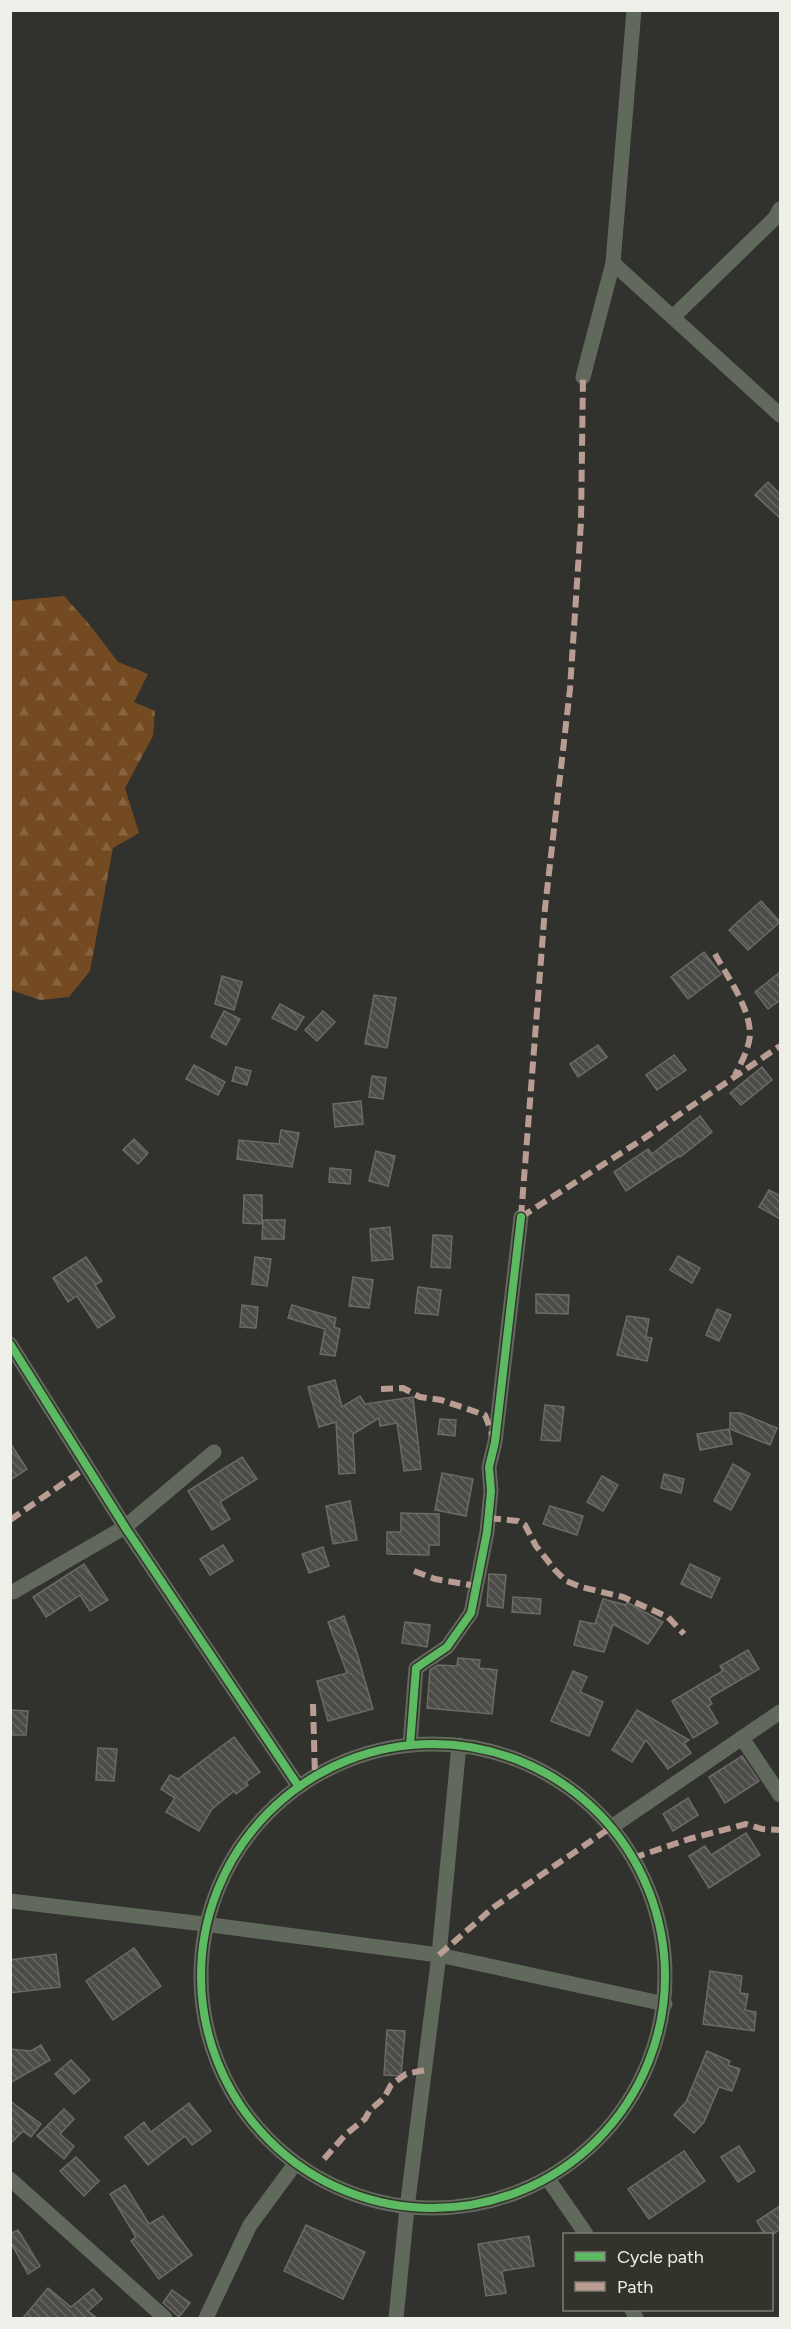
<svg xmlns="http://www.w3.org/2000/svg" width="791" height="2329" font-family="Figtree,sans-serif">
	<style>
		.forest { fill: url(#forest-firs) }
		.building { fill: url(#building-back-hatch); stroke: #6b6a67; stroke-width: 1.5 }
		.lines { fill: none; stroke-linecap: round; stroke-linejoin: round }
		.minor { stroke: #61695c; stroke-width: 15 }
		.quiet { stroke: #b99d93; stroke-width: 6; stroke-dasharray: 12 6; stroke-linecap: butt }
		.cycleway-casing { stroke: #33332b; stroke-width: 11 }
		.cycleway { stroke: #5cba63; stroke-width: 8 }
	</style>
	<defs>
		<pattern id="forest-firs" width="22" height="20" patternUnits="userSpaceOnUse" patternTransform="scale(1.5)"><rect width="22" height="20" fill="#734a21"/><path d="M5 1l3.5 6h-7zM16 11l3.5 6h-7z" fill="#876441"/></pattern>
		<pattern id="building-back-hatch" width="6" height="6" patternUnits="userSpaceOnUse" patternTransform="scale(1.5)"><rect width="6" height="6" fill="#4c4b48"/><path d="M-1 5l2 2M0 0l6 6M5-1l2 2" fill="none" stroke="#666563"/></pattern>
	</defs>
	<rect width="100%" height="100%" fill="#31312d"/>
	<path class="forest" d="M64,596L89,624L118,662L148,674L134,702L155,711L153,736L125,788L139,833L113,848L90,971L69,997L40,1000L11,990V601Z"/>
	<g class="building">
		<path d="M768,482L780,494V518L755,495Z"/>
		<path d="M761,901L780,922L748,950L729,930Z"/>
		<path d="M704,952L721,974L688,999L671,977Z"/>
		<path d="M780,972V1000L768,1009L755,992Z"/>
		<path d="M222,976L242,982L234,1010L215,1004Z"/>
		<path d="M374,995L396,998L387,1048L365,1044Z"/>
		<path d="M280,1004L304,1017L296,1030L272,1018Z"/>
		<path d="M224,1011L240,1019L226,1045L211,1037Z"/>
		<path d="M323,1011L335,1022L317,1041L305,1030Z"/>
		<path d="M598,1045L607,1057L578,1077L570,1064Z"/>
		<path d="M674,1055L686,1070L657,1090L646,1075Z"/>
		<path d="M194,1065L225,1082L218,1095L186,1079Z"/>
		<path d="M236,1067L251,1071L247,1085L232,1081Z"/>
		<path d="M762,1067L772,1080L741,1105L730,1093Z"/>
		<path d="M372,1076L386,1078L383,1099L369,1097Z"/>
		<path d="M361,1101L363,1124L335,1127L333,1104Z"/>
		<path d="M700,1116L712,1132L680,1157L679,1156L626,1191L614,1172L648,1149L652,1154Z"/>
		<path d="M281,1130L299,1133L292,1167L237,1159L239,1140L279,1144Z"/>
		<path d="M134,1139L148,1153L138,1164L123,1150Z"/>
		<path d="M376,1151L395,1156L388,1186L369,1181Z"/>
		<path d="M330,1168L351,1170L350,1184L329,1182Z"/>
		<path d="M769,1190L780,1196V1219L759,1207Z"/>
		<path d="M244,1195H262V1224L243,1223Z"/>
		<path d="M263,1220H285L284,1239H262Z"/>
		<path d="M390,1227L393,1259L372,1261L370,1229Z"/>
		<path d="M433,1235L452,1236L450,1268L431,1267Z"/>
		<path d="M678,1256L700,1268L692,1283L670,1270Z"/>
		<path d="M86,1257L102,1281L95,1285L115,1317L98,1328L77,1296L68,1302L53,1278Z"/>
		<path d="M255,1257L271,1259L267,1286L252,1284Z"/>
		<path d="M353,1277L373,1280L369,1308L349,1306Z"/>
		<path d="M418,1287L441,1290L438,1315L415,1313Z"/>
		<path d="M536,1294L569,1295L568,1314L536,1313Z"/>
		<path d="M242,1305L258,1307L256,1328L240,1327Z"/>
		<path d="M292,1305L336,1318L334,1327L340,1329L335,1356L320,1354L325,1329L288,1318Z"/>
		<path d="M717,1309L731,1315L719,1341L706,1335Z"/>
		<path d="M627,1316L649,1319L646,1337L652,1338L647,1361L617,1355Z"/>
		<path d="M335,1380L342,1407L360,1396L365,1404L413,1397L421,1469L404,1471L397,1423L380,1426L379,1418L353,1434L355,1473L339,1474L336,1422L319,1427L308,1387Z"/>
		<path d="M545,1405L564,1407L560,1441L541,1440Z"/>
		<path d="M730,1413H741L777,1428L770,1445L730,1429Z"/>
		<path d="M440,1419L456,1420L455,1436L438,1434Z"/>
		<path d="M729,1429L732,1444L700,1450L697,1434Z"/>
		<path d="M10,1443L27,1469L10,1480Z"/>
		<path d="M242,1457L257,1479L220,1502L230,1519L212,1530L188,1491Z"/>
		<path d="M733,1464L750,1474L731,1510L714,1501Z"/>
		<path d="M442,1473L473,1479L466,1516L435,1510Z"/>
		<path d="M664,1474L684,1479L681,1493L661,1488Z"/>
		<path d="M602,1476L618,1485L603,1511L587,1502Z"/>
		<path d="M350,1501L357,1540L333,1544L326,1506Z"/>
		<path d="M550,1506L583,1516L577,1535L543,1524Z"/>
		<path d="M401,1513L439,1514V1545H429V1555L387,1554V1532H401Z"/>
		<path d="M223,1545L233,1561L210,1575L200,1559Z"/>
		<path d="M323,1547L329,1566L309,1573L302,1554Z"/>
		<path d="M84,1564L108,1600L90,1611L80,1595L46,1617L33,1597Z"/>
		<path d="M690,1564L720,1578L711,1598L681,1584Z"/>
		<path d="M489,1574L506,1575L503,1608L487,1606Z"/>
		<path d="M513,1597L541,1599L540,1614L512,1612Z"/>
		<path d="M603,1599L626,1605L627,1602L663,1622L648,1644L613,1624L604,1652L574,1645L580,1621L595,1624Z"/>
		<path d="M344,1616L357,1653L373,1709L328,1721L317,1681L347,1673L328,1622Z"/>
		<path d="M405,1622L430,1625L427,1647L402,1643Z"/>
		<path d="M748,1650L759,1669L709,1698L712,1704L708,1706L718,1723L693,1738L672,1701L723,1671L720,1666Z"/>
		<path d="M458,1658L480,1660L479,1668L497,1670L492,1714L427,1708L430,1670L438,1665L457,1666Z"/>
		<path d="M573,1671L587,1677L580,1692L603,1702L589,1736L551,1721Z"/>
		<path d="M10,1710L28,1711L26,1735H10Z"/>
		<path d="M637,1710L689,1740L684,1743L691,1753L668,1769L646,1740L632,1762L612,1750Z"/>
		<path d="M234,1737L260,1772L246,1782L248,1785L236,1794L234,1791L212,1809L199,1831L166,1812L175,1798L161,1789L170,1775L178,1779Z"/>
		<path d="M98,1748L117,1749L114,1781L96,1780Z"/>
		<path d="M742,1756L759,1781L725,1803L709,1777Z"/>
		<path d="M688,1798L698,1815L673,1831L663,1814Z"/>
		<path d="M746,1833L760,1855L709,1888L689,1856L705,1846L711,1855Z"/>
		<path d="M134,1948L161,1986L113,2020L86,1981Z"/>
		<path d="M56,1954L60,1987L10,1993V1960Z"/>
		<path d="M710,1971L742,1976L740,1993L748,1994L745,2010L756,2012L754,2031L703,2024Z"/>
		<path d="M387,2030L405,2031L401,2076L384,2075Z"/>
		<path d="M41,2045L50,2060L10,2083V2049L31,2051Z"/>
		<path d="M707,2051L730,2061L728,2065L740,2069L732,2091L719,2087L704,2122L694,2133L674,2115L686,2102Z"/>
		<path d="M71,2060L90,2080L74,2094L55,2074Z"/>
		<path d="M10,2101L41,2124L31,2137L23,2131L10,2144Z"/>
		<path d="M189,2103L211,2131L192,2145L185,2136L148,2165L125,2137L144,2122L151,2132Z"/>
		<path d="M64,2109L74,2119L60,2134L74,2146L64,2159L37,2136Z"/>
		<path d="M739,2146L755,2171L738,2182L721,2157Z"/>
		<path d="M684,2151L705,2181L649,2219L628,2189Z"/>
		<path d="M76,2157L99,2181L84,2196L60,2171Z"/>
		<path d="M125,2185L149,2224L163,2216L192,2255L159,2279L131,2241L136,2237L110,2194Z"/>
		<path d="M780,2206V2229L772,2235H765L757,2221Z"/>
		<path d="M306,2225L365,2252L343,2299L284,2271Z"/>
		<path d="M18,2230L40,2266L28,2274L10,2241V2234Z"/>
		<path d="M529,2236L534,2266L502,2271L506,2293L486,2296L478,2244Z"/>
		<path d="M48,2288L71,2307L93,2289L102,2299L88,2311L98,2319H22Z"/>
		<path d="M172,2290L190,2303L179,2317L163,2303Z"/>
	</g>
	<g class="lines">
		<g class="minor">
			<path d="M634,10L613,263L780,415"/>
			<path d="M674,316L775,218L780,209"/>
			<path d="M583,377L613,263"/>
			<path d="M10,1344L125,1527L297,1784"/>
			<path d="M13,1592L125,1527L214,1452"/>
			<path d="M742,1738L780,1795"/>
			<circle cx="433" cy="1976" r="232"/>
			<path d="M410,1745L416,1668L447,1647L471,1613L487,1532L491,1491L489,1467L495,1442L521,1217"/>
			<path d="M613,1826L780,1712"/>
			<path d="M10,1901L204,1924L439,1955L665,2004"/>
			<path d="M10,2179L165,2318"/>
			<path d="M548,2179L586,2234"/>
			<path d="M632,2310L636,2318"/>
			<path d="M206,2318L250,2225L295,2164"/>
			<path d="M396,2318L407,2208L439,1955L459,1745"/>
		</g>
		<g class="quiet">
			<path d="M715,954C728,978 750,1007 750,1035C749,1049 741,1063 735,1075"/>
			<path d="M521,1217L545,908L570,689L581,522L583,377"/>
			<path d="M521,1217L643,1139L780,1046"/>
			<path d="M381,1389L403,1388L420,1397L441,1400L485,1415L493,1436"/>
			<path d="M489,1518L518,1521L525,1525L536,1546L555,1570L566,1581L581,1587L623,1597L668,1617L684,1634"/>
			<path d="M10,1520L87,1467"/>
			<path d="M414,1571L435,1579L477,1586"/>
			<path d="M313,1704L315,1776"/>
			<path d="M633,1858L689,1839L746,1824L762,1829L780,1830"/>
			<path d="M439,1955L494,1907L613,1826"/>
			<path d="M324,2159L346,2134L365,2119L370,2110L384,2098L391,2085L406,2074L425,2070"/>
		</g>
		<defs>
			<g id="cycleway">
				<path d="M10,1344L125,1527L297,1784"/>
				<circle cx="433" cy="1976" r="232"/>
				<path d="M410,1745L416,1668L447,1647L471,1613L487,1532L491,1491L489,1467L495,1442L521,1217"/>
			</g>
		</defs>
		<use href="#cycleway" class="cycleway-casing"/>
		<use href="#cycleway" class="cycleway"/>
	</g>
	<rect width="791" height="2329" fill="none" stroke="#efefea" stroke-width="24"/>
	<rect x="563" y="2233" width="210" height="78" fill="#33332b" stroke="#7e7e77" stroke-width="1.5"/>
	<rect x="575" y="2252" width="30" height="9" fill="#5cba63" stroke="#7e7e77" stroke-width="1.5"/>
	<text x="617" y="2263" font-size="18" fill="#efefea">Cycle path</text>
	<rect x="575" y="2282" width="30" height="9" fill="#b99d93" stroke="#7e7e77" stroke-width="1.5"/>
	<text x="617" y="2293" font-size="18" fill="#efefea">Path</text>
</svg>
